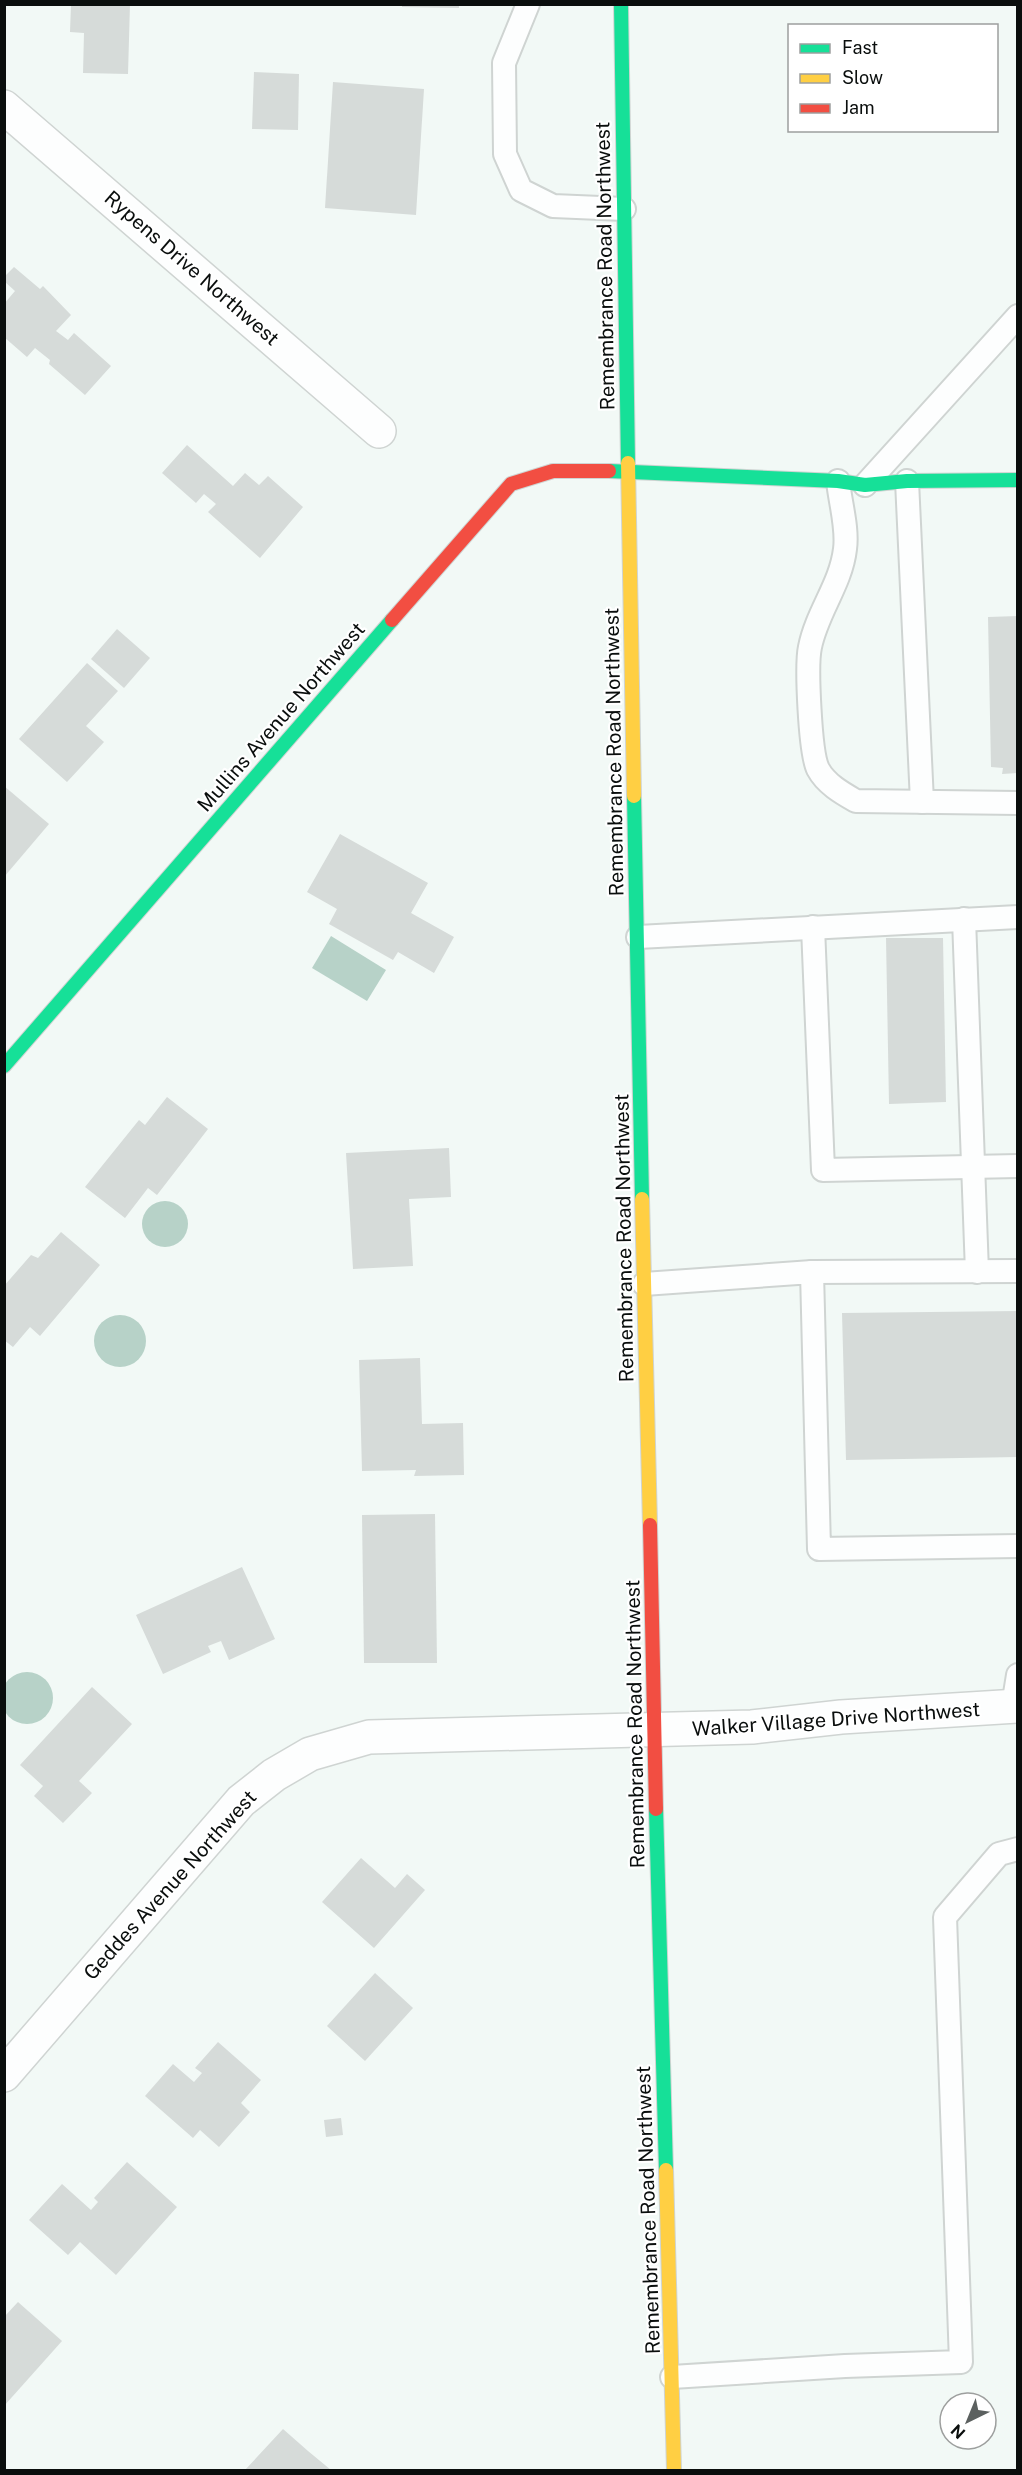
<svg xmlns="http://www.w3.org/2000/svg" width="1022" height="2475" font-family="'Public Sans',sans-serif">
	<style>
		.water { fill: #b7d2c8 }
		.building { fill: #d6dbd9 }
		.lines { fill: none; stroke-linecap: round; stroke-linejoin: round }
		.lane-casing { stroke: #cfd4d2; stroke-width: 26 }
		.street-casing { stroke: #cfd4d2; stroke-width: 36 }
		.fast-casing { stroke: #cfd4d2; stroke-width: 16 }
		.slow-casing { stroke: #cfd4d2; stroke-width: 16 }
		.jam-casing { stroke: #cfd4d2; stroke-width: 16 }
		.lane { stroke: #fdfefe; stroke-width: 22 }
		.street { stroke: #fdfefe; stroke-width: 33 }
		.fast { stroke: #16e098; stroke-width: 14 }
		.slow { stroke: #ffcf43; stroke-width: 14 }
		.jam { stroke: #f24e42; stroke-width: 14 }
		.labels { text-anchor: middle; dominant-baseline: central; stroke-width: 4.5; stroke-linejoin: round; paint-order: stroke }
		.street-label { font-size: 20px; fill: #0a0e0d; stroke: #fff }
	</style>
	<rect width="100%" height="100%" fill="#f2f9f6"/>
	<g class="water">
		<path d="M331,936L386,970L367,1001L312,968Z"/>
		<circle cx="165" cy="1224" r="23"/>
		<circle cx="120" cy="1341" r="26"/>
		<circle cx="27" cy="1698" r="26"/>
	</g>
	<g class="building">
		<path d="M71,4H130L128,74L83,73L84,33L70,32Z"/>
		<path d="M402,4H459V8L402,7Z"/>
		<path d="M254,72L299,74L298,130L252,129Z"/>
		<path d="M333,82L424,89L416,215L325,208Z"/>
		<path d="M14,267L40,289L43,286L71,315L56,331L68,340L74,333L111,366L85,395L49,364L50,360L35,348L27,357L4,337V304L15,291L4,281V277Z"/>
		<path d="M187,445L233,486L245,473L259,485L268,476L303,507L260,558L208,512L216,504L204,494L196,503L162,473Z"/>
		<path d="M1018,616V773L1002,774L1003,768L991,767L988,617Z"/>
		<path d="M117,629L150,658L124,688L91,659Z"/>
		<path d="M87,663L118,691L86,726L104,742L67,782L19,739Z"/>
		<path d="M4,786L49,824L4,877Z"/>
		<path d="M340,834L428,883L411,913L454,937L434,973L398,952L393,960L329,924L337,909L307,892Z"/>
		<path d="M886,938H943L946,1102L889,1104Z"/>
		<path d="M167,1097L208,1129L157,1195L148,1188L125,1218L85,1187L139,1120L145,1125Z"/>
		<path d="M449,1148L451,1197L409,1199L413,1266L353,1269L346,1153Z"/>
		<path d="M61,1232L100,1265L40,1336L30,1327L13,1347L4,1340V1286L31,1255L38,1258Z"/>
		<path d="M1018,1311V1457L846,1460L842,1313Z"/>
		<path d="M420,1358L422,1424L463,1423L464,1475L414,1476L416,1470L362,1471L359,1360Z"/>
		<path d="M435,1514L437,1663H364L362,1515Z"/>
		<path d="M242,1567L275,1639L229,1660L221,1641L208,1646L211,1652L163,1674L136,1615Z"/>
		<path d="M92,1687L132,1724L79,1781L92,1793L63,1823L34,1796L43,1786L20,1765Z"/>
		<path d="M361,1858L395,1888L407,1874L425,1890L374,1948L322,1902Z"/>
		<path d="M375,1973L413,2008L365,2061L327,2026Z"/>
		<path d="M218,2042L261,2080L241,2103L250,2112L219,2147L200,2130L193,2138L145,2096L173,2064L194,2082L202,2073L195,2068Z"/>
		<path d="M341,2118L343,2135L326,2137L324,2120Z"/>
		<path d="M127,2162L177,2207L116,2275L80,2242L68,2255L29,2220L62,2184L91,2210L98,2202L94,2198Z"/>
		<path d="M18,2302L62,2341L4,2406V2317Z"/>
		<path d="M283,2429L308,2451L331,2470H245Z"/>
	</g>
	<g class="lines">
		<defs>
			<g id="lane">
				<path d="M528,4L504,63L505,154L521,190L553,206L624,209"/>
				<path d="M838,481C840,502 848,528 845,549C841,584 817,612 810,647C806,665 810,753 818,769C826,784 842,793 856,801L1018,803"/>
				<path d="M907,481L922,802"/>
				<path d="M865,485L1018,316"/>
				<path d="M964,919L977,1272"/>
				<path d="M813,927L823,1170L1018,1166"/>
				<path d="M638,937L1018,917"/>
				<path d="M812,1272L1018,1271"/>
				<path d="M644,1284L812,1272L819,1549L1018,1546"/>
				<path d="M1013,1706L1018,1675"/>
				<path d="M672,2377L845,2366L961,2362L945,1917L999,1854L1018,1849"/>
			</g>
			<g id="street">
				<path d="M4,107L379,431"/>
				<path d="M4,2075L241,1801L274,1775L310,1754L369,1737L752,1727L841,1717L1018,1706"/>
			</g>
			<g id="fast">
				<path d="M621,4L628,463"/>
				<path d="M609,471L838,481L865,485L907,481L1018,480"/>
				<path d="M634,796L642,1199"/>
				<path d="M4,1066L392,620"/>
				<path d="M656,1809L666,2170"/>
			</g>
			<g id="slow">
				<path d="M628,463L634,796"/>
				<path d="M642,1199L650,1525"/>
				<path d="M666,2170L674,2470"/>
			</g>
			<g id="jam">
				<path d="M392,620L511,484L553,471H609"/>
				<path d="M650,1525L656,1809"/>
			</g>
		</defs>
		<use href="#lane" class="lane-casing"/>
		<use href="#street" class="street-casing"/>
		<use href="#fast" class="fast-casing"/>
		<use href="#slow" class="slow-casing"/>
		<use href="#jam" class="jam-casing"/>
		<use href="#lane" class="lane"/>
		<use href="#street" class="street"/>
		<use href="#fast" class="fast"/>
		<use href="#slow" class="slow"/>
		<use href="#jam" class="jam"/>
	</g>
	<g class="labels">
		<g class="street-label">
			<text transform="translate(605 266) rotate(-91)">Remembrance Road Northwest</text>
			<text transform="translate(192 268) rotate(41)">Rypens Drive Northwest</text>
			<text transform="translate(281 717) rotate(-49)">Mullins Avenue Northwest</text>
			<text transform="translate(614 752) rotate(-91)">Remembrance Road Northwest</text>
			<text transform="translate(624 1238) rotate(-91)">Remembrance Road Northwest</text>
			<text transform="translate(836 1719) rotate(-4)">Walker Village Drive Northwest</text>
			<text transform="translate(635 1724) rotate(-91)">Remembrance Road Northwest</text>
			<text transform="translate(170 1885) rotate(-48)">Geddes Avenue Northwest</text>
			<text transform="translate(648 2210) rotate(-92)">Remembrance Road Northwest</text>
		</g>
	</g>
	<rect width="1022" height="2475" fill="none" stroke="#0a0e0d" stroke-width="12"/>
	<rect x="788" y="24" width="210" height="108" fill="#ffffff" stroke="#9d9f9e" stroke-width="1.5"/>
	<rect x="800" y="44" width="30" height="9" fill="#16e098" stroke="#9d9f9e" stroke-width="1.5"/>
	<text x="842" y="54" font-size="18" fill="#0a0e0d">Fast</text>
	<rect x="800" y="74" width="30" height="9" fill="#ffcf43" stroke="#9d9f9e" stroke-width="1.5"/>
	<text x="842" y="84" font-size="18" fill="#0a0e0d">Slow</text>
	<rect x="800" y="104" width="30" height="9" fill="#f24e42" stroke="#9d9f9e" stroke-width="1.5"/>
	<text x="842" y="114" font-size="18" fill="#0a0e0d">Jam</text>
	<g transform="translate(968 2421) rotate(223)"><circle r="28" fill="#ffffff" stroke="#9d9f9e" stroke-width="1.5"/>
	<path d="M0-4.5L10 22L0 15L-10 22Z" fill="#5b605f"/>
	<text y="-9" font-size="16" font-weight="bold" text-anchor="middle" fill="#0a0e0d">N</text>
	</g>
</svg>
